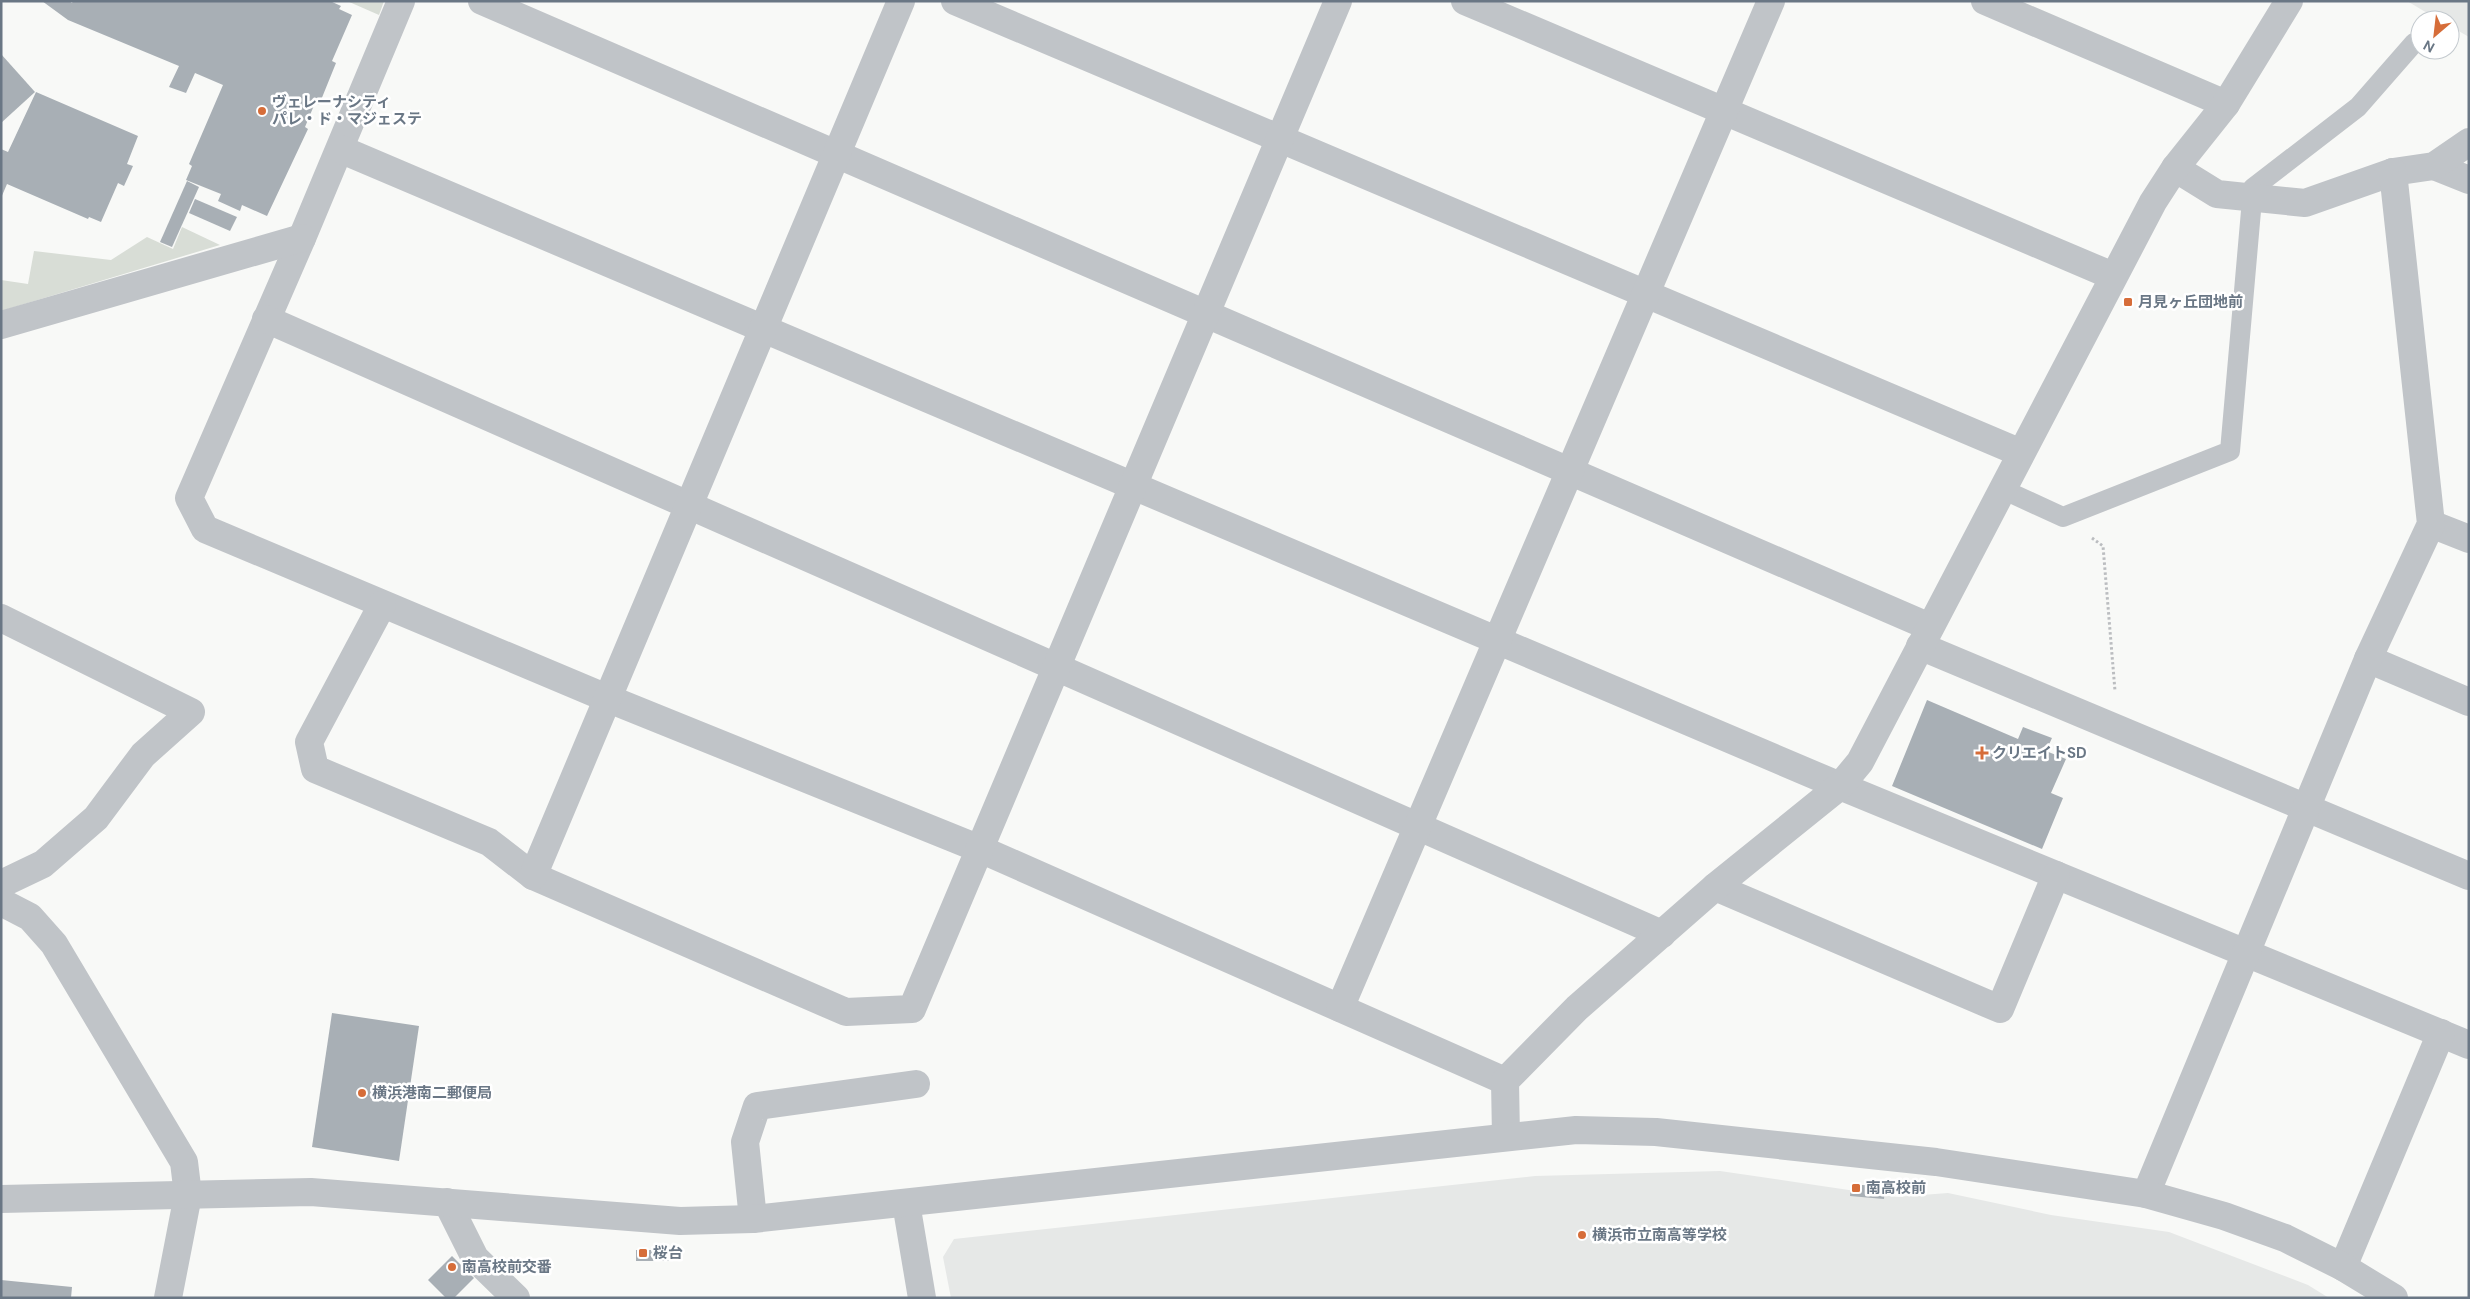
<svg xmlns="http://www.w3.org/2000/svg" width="2470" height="1299" font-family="'DM Sans','Noto Sans JP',sans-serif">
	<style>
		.built { fill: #e6e8e7 }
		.green { fill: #d8ddd6 }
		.building { fill: #a8afb5 }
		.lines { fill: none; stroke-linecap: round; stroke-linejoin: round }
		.path { stroke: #bbbdc0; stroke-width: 3; stroke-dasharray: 2.5 2.5; stroke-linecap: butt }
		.service { stroke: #c0c4c8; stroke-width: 20 }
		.minor { stroke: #c0c4c8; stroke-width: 28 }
		.tertiary { stroke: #c0c4c8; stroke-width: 28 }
		.poi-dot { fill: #d66d39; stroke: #fff; stroke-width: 2 }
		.labels { text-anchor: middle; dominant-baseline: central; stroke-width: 5; stroke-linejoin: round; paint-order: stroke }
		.poi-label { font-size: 15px; font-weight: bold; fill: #6a7785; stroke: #fff; text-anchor: start }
	</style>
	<rect width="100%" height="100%" fill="#f8f9f7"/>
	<g class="built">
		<path d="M2407,1H2469V37L2450,26V20H2439Z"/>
		<path d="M1720,1171L1896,1197L1948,1193L2051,1215L2169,1232L2308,1285L2329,1298H951L943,1257L954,1239L1535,1176Z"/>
	</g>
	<g class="green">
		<path d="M347,1H384L379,15Z"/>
		<path d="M182,227L220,245L1,311V280L28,284L34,251L111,260L147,237L173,249Z"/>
	</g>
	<g class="building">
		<path d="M42,1H69L72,3L73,1H330L341,6L339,9L352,15L332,61L336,63L319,105L315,103L305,127L308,129L267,216L242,205L240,211L218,201L221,194L186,180L192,166L189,164L223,85L195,73L186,93L169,87L179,66L68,20Z"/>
		<path d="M1,54L35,92L1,123Z"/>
		<path d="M36,92L138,136L127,164L133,166L124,186L118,183L101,222L89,217L88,219L7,184L1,198V149L8,152Z"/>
		<path d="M187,181L199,187L172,247L160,242Z"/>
		<path d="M195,199L237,217L230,231L189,213Z"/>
		<path d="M1927,700L2018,739L2023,727L2052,738L2046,751L2066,759L2051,793L2063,798L2042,849L1892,786Z"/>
		<path d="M332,1013L419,1026L399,1161L312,1147Z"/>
		<path d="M1851,1184L1885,1187L1884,1199L1850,1196Z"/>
		<path d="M636,1250H669L670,1261H636Z"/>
		<path d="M452,1256L474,1278L454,1298H446L428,1280Z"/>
		<path d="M1,1280L72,1287L71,1298H1Z"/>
	</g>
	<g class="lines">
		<path class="path" d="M2092,538L2103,546L2115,691"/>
		<path class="service" d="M2002,489L2063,517L2230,451L2253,188L2358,107L2414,43L2420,42"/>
		<g class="minor">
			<path d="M401,1L302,238L189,498L205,529L609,699L980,849L1505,1081"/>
			<path d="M482,1L1930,627"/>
			<path d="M955,1L2021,453"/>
			<path d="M1465,1L2113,276"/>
			<path d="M1985,1L2226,104"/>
			<path d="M340,149L1840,786L2469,1045"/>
			<path d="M2434,166L2469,180"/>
			<path d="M2175,168L2217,194L2305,203L2393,172L2434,166L2469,142"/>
			<path d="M266,319L1662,934"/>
			<path d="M1,325L302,238"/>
			<path d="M2431,524L2469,539"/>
			<path d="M382,605L309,742L315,769L489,842L533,876L846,1012L912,1009L1338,1"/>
			<path d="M1,618L191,712L143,755L96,818L43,864L1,884"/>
			<path d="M1920,646L2469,876"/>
			<path d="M2368,659L2469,702"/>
			<path d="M533,876L901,1"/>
			<path d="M1715,887L2000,1009L2056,875"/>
			<path d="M1,902L30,917L54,944L184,1162L188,1195L168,1298"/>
			<path d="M1340,1008L1771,1"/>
			<path d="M2146,1194L2368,659L2431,524L2393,172"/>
			<path d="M447,1202L475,1258L516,1298"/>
			<path d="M906,1203L922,1298"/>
			<path d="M753,1219L745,1142L757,1106L916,1084"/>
			<path d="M2343,1267L2441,1033"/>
		</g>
		<g class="tertiary">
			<path d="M1506,1137L1505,1081L1577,1008L1715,887L1840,786L1860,762L2153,202L2175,168L2226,104L2289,1"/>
			<path d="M1,1199L311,1192L680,1221L753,1219L1576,1130L1656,1132L1936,1162L2146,1194L2224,1216L2285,1238L2343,1267L2394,1298"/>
		</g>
	</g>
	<g class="poi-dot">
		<circle cx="262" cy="111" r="5"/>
		<rect x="2123" y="297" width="10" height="10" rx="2.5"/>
		<path d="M1979.5 745.5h5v5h5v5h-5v5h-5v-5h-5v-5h5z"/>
		<circle cx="362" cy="1093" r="5"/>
		<rect x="1851" y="1183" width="10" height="10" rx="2.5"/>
		<circle cx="1582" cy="1235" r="5"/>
		<rect x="638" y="1248" width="10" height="10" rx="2.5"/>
		<circle cx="452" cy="1267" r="5"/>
	</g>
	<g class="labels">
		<g class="poi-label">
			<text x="272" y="102">ヴェレーナシティ<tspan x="272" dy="17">パレ・ド・マジェステ</tspan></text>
			<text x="2138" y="302">月見ヶ丘団地前</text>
			<text x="1992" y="753">クリエイトSD</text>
			<text x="372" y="1093">横浜港南二郵便局</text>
			<text x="1866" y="1188">南高校前</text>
			<text x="1592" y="1235">横浜市立南高等学校</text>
			<text x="653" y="1253">桜台</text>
			<text x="462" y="1267">南高校前交番</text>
		</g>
	</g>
	<rect width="2470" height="1299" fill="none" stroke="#6a7785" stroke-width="5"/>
	<g transform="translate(2435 35) rotate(208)"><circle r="24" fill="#ffffff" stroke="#c3c9ce"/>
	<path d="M0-4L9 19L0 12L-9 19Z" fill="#d66d39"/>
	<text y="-8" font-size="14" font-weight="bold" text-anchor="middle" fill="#6a7785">N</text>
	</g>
</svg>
